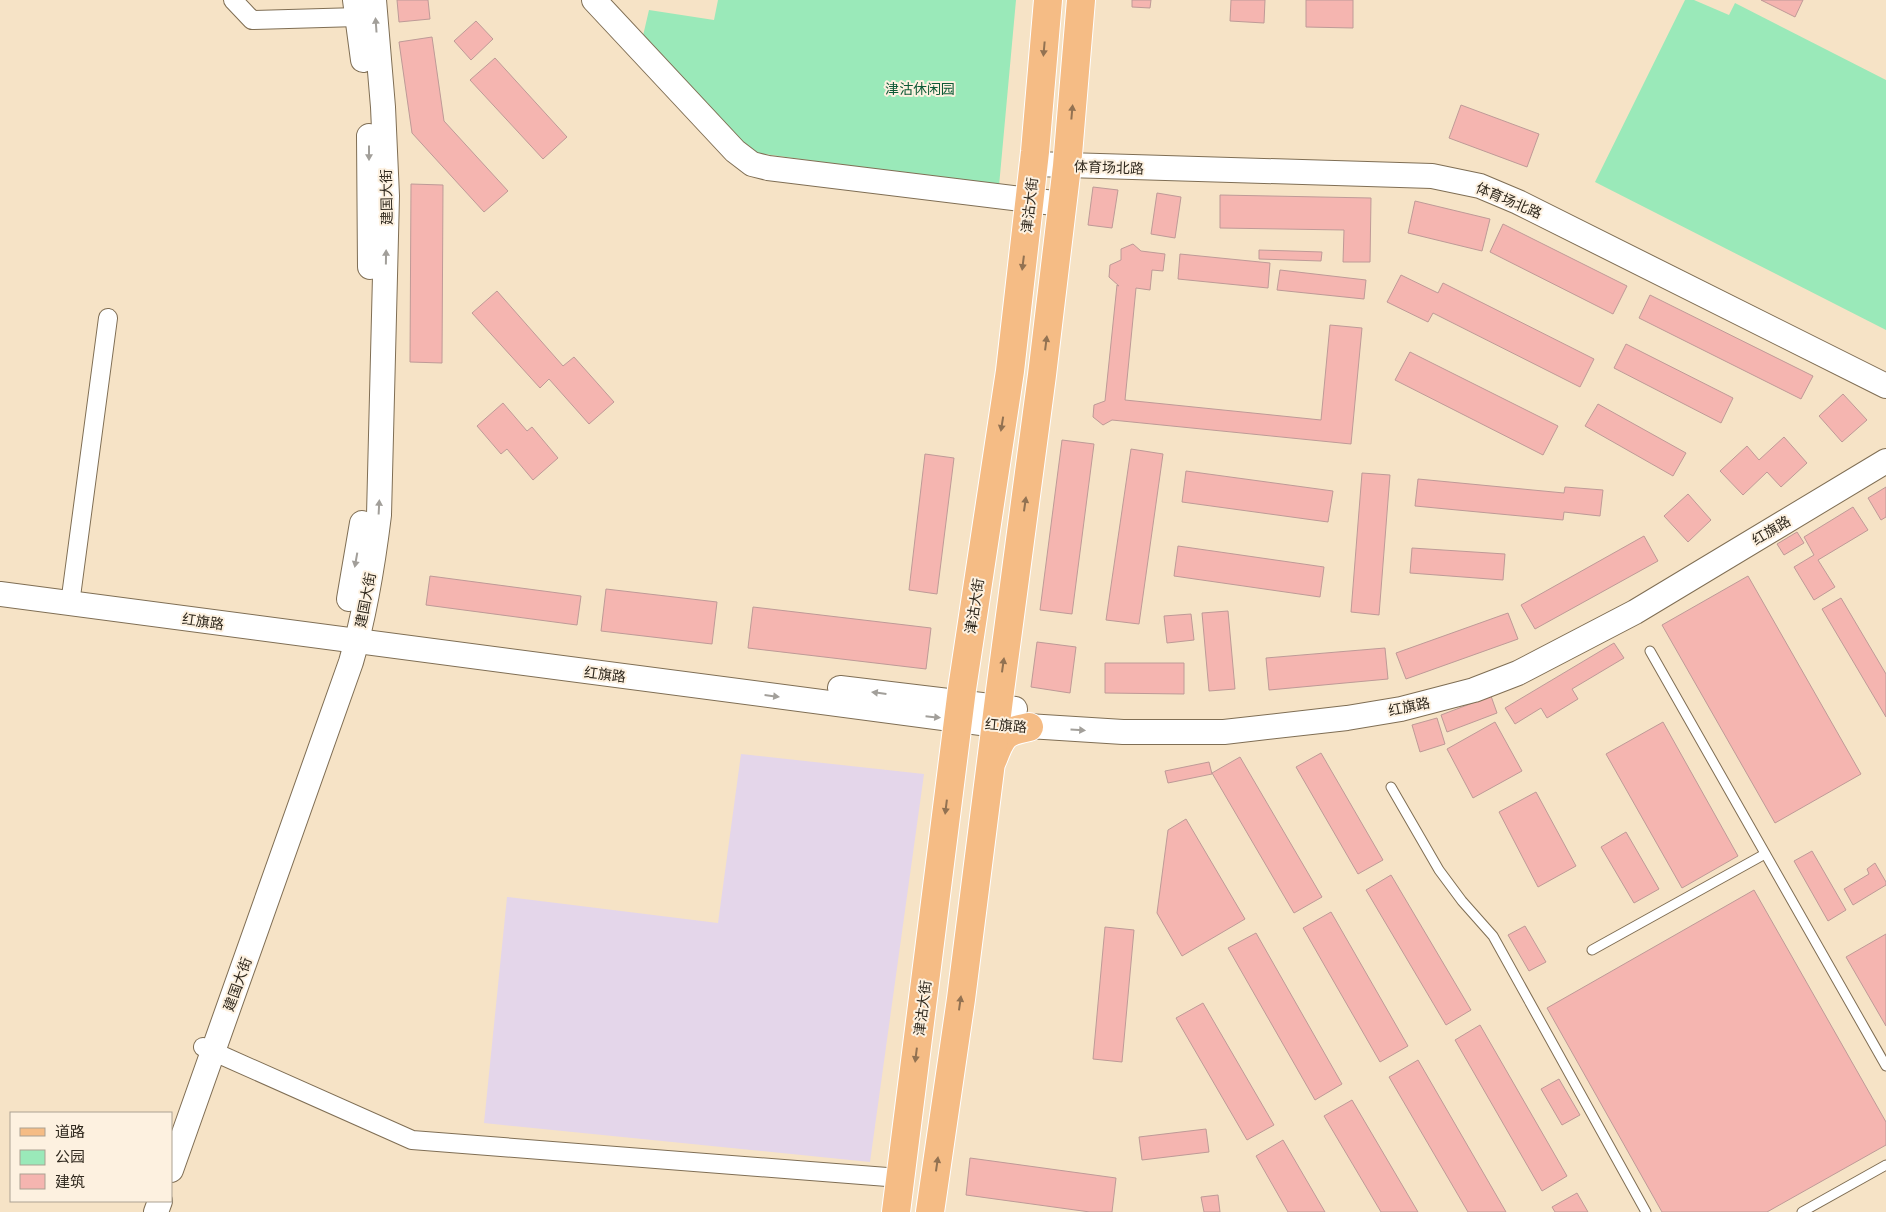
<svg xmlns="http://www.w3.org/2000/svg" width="1886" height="1212" font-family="Barlow,'Noto Sans SC',sans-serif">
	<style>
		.medical { fill: #e4d6ea }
		.green { fill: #9ae9b9 }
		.building { fill: #f5b5b0; stroke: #be9a97 }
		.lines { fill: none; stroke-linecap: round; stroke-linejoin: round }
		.lane-casing { stroke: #7f6e54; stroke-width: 11 }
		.street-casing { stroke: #7f6e54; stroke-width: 20 }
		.secondary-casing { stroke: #7f6e54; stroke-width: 26 }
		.primary-casing { stroke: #fff; stroke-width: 30 }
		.lane { stroke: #fff; stroke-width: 9 }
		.street { stroke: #fff; stroke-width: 18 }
		.secondary { stroke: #fff; stroke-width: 24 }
		.primary { stroke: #f5bc85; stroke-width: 28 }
		.oneway { fill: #a29f9a }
		.oneway2 { fill: #927252 }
		.labels { text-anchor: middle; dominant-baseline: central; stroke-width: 4; stroke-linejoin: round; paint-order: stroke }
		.park-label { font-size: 14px; fill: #0d5a36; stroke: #fdf1e0 }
		.street-label { font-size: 14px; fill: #30291e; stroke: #fdf1e0 }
	</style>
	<rect width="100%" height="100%" fill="#f6e3c6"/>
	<path class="medical" d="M741,754L924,774L870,1162L484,1123L507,897L718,923Z"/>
	<g class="green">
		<path d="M718,0H1016L999,186L749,152L642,40L649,10L714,20Z"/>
		<path d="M1685,0H1694L1729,15L1735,3L1886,80V330L1595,182Z"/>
	</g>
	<g class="building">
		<path d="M397,0H428L430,19L399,22Z"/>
		<path d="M1132,0H1151L1150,8L1132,7Z"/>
		<path d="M1231,0H1265L1264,23L1230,21Z"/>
		<path d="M1306,0H1353V28L1306,27Z"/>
		<path d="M1761,0H1803L1795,17Z"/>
		<path d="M476,21L493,39L471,60L454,41Z"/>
		<path d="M432,37L444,121L508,191L484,212L412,133L399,42Z"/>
		<path d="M495,58L567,137L543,159L470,80Z"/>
		<path d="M1461,105L1539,134L1527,167L1449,138Z"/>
		<path d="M411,184L443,185L442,363L410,362Z"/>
		<path d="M1093,187L1118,190L1112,228L1088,225Z"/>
		<path d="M1157,193L1181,197L1175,238L1151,234Z"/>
		<path d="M1220,195L1371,198L1370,262H1343L1344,230L1220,228Z"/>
		<path d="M1415,201L1490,219L1482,251L1408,233Z"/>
		<path d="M1503,224L1627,286L1613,314L1490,252Z"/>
		<path d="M1133,244L1141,251L1165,254L1163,271L1152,270L1150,290L1136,288L1125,400L1321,420L1330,325L1362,328L1351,444L1112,420L1103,425L1093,417L1094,405L1105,401L1117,285L1119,286L1109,277L1110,265L1121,260V249Z"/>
		<path d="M1259,250L1322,252L1321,261L1259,259Z"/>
		<path d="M1180,254L1270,263L1268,288L1178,279Z"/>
		<path d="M1280,270L1366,280L1364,299L1277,290Z"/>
		<path d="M1401,275L1438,293L1443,283L1594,359L1580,387L1433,313L1428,322L1387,302Z"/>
		<path d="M497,291L563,366L574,357L614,402L589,424L549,379L540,388L472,313Z"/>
		<path d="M1650,295L1813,376L1801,399L1639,318Z"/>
		<path d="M1626,344L1733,398L1721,423L1614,368Z"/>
		<path d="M1410,352L1558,426L1543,455L1395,380Z"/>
		<path d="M1843,394L1867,420L1842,442L1819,416Z"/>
		<path d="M503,403L527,431L532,427L558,458L533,480L507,449L501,454L477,426Z"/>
		<path d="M1598,404L1686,453L1673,476L1585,426Z"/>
		<path d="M1784,437L1807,463L1781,487L1767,472L1743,495L1720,471L1747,446L1759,460Z"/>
		<path d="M1062,440L1094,444L1072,614L1040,610Z"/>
		<path d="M1131,449L1163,454L1139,624L1106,620Z"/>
		<path d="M925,454L954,458L937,594L909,590Z"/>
		<path d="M1186,471L1333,491L1328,522L1182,502Z"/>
		<path d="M1362,473L1390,475L1379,615L1351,612Z"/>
		<path d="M1418,479L1564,493L1565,487L1603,490L1600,516L1564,512L1563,520L1415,506Z"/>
		<path d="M1886,487V517L1881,520L1868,498Z"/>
		<path d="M1688,494L1711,520L1688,542L1664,516Z"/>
		<path d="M1853,507L1868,530L1818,560L1835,587L1814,600L1794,567L1814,555L1804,537Z"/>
		<path d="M1797,532L1804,543L1784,555L1777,544Z"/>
		<path d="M1644,536L1658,561L1535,629L1521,605Z"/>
		<path d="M1178,546L1324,567L1320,597L1174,576Z"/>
		<path d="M1412,548L1505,554L1503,580L1410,573Z"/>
		<path d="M430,576L581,596L577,625L426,605Z"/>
		<path d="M1748,576L1861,774L1775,823L1662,625Z"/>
		<path d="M606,589L717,602L712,644L601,631Z"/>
		<path d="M1841,598L1886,674V717L1822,609Z"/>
		<path d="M753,607L931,628L926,669L748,648Z"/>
		<path d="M1228,611L1235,689L1209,691L1202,613Z"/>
		<path d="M1508,613L1518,639L1406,679L1396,653Z"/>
		<path d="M1191,614L1194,640L1167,643L1164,616Z"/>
		<path d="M1037,642L1076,647L1070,693L1031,687Z"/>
		<path d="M1614,643L1624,658L1572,689L1578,699L1547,718L1541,708L1515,724L1505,708Z"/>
		<path d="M1385,648L1388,679L1269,690L1266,658Z"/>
		<path d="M1105,663H1184V694L1105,693Z"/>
		<path d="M1491,696L1497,713L1447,732L1441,715Z"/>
		<path d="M1437,718L1445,744L1420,752L1412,725Z"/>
		<path d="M1495,722L1522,771L1473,798L1447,749Z"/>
		<path d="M1663,722L1738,856L1682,888L1606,754Z"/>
		<path d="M1321,753L1383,860L1358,874L1296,767Z"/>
		<path d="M1240,757L1322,897L1294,913L1212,773Z"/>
		<path d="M1209,762L1212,774L1168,783L1165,771Z"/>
		<path d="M1536,792L1576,866L1538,887L1499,812Z"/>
		<path d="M1186,819L1245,919L1182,956L1157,913L1168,830Z"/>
		<path d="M1626,832L1659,889L1634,903L1601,847Z"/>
		<path d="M1812,851L1846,910L1828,921L1794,861Z"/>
		<path d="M1875,863L1886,882V885L1853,905L1844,889L1869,874L1867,869Z"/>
		<path d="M1391,875L1471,1010L1446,1025L1366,890Z"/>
		<path d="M1754,890L1886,1122V1145L1767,1212H1662L1547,1008Z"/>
		<path d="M1331,912L1408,1046L1380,1062L1303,928Z"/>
		<path d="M1525,926L1546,962L1529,971L1508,935Z"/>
		<path d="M1105,927L1134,930L1122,1062L1093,1059Z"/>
		<path d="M1256,933L1342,1084L1315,1100L1228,948Z"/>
		<path d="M1886,934V1026L1846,957Z"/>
		<path d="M1203,1003L1274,1125L1247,1140L1176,1018Z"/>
		<path d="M1480,1025L1567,1176L1542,1191L1455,1040Z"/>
		<path d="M1418,1060L1506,1212H1468L1389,1077Z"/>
		<path d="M1559,1079L1580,1115L1562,1125L1541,1089Z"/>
		<path d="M1352,1100L1418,1212H1381L1324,1116Z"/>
		<path d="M1206,1129L1209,1152L1142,1160L1139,1137Z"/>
		<path d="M1283,1140L1325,1212H1288L1256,1156Z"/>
		<path d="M970,1158L1116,1178L1112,1212H1090L966,1195Z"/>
		<path d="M1577,1193L1588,1212H1555L1552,1207Z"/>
		<path d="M1218,1195L1220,1212H1204L1201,1197Z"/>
	</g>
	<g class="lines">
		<defs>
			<g id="lane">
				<path d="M1650,651L1886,1066"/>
				<path d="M1391,787L1439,870L1462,901L1493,936L1646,1212"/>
				<path d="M1592,950L1765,854"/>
				<path d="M1802,1212L1886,1165"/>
			</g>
			<g id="street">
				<path d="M233,0L252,20L358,17"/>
				<path d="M70,604L108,318"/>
				<path d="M203,1047L412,1140L900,1178"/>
			</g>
			<g id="secondary">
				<path d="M355,0L363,60"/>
				<path d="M594,0L735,151L752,164L768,168L1062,204"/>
				<path d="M369,136L370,267"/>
				<path d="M1034,164L1432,176L1480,186L1518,202L1886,386"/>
				<path d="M0,594L981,723L1123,732H1224L1347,718L1401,709L1474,690L1518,673L1635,612L1886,461"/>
				<path d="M349,599L362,523"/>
				<path d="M840,688L1015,709"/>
				<path d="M171,1170L351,662C365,614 373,564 379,515L387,196L383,107L374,0"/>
				<path d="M156,1212L160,1201"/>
			</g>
			<g id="primary">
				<path d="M993,759C1002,735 1004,732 1029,727"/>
				<path d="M896,1212L962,689L1010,371L1035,152L1048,0"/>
				<path d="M930,1212L961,999L1000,691L1042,375L1067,166L1081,0"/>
			</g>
		</defs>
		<use href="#lane" class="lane-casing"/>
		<use href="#street" class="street-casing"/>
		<use href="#secondary" class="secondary-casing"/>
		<use href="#primary" class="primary-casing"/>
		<use href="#lane" class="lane"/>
		<use href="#street" class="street"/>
		<use href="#secondary" class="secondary"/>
		<use href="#primary" class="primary"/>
	</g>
	<defs><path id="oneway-solid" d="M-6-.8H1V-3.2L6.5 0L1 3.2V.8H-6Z" transform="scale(1.25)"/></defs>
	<g class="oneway">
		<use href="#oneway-solid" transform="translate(376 25) rotate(-94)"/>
		<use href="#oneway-solid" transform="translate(369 153) rotate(90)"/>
		<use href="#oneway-solid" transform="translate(386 257) rotate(-89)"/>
		<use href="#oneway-solid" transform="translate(379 507) rotate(-87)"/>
		<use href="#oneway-solid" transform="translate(356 560) rotate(100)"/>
		<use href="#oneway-solid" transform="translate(879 693) rotate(-173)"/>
		<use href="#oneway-solid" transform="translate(772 696) rotate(7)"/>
		<use href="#oneway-solid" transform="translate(933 717) rotate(6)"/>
		<use href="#oneway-solid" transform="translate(1078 730) rotate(3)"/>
	</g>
	<g class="oneway2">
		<use href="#oneway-solid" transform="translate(1044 49) rotate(95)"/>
		<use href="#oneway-solid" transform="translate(1072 112) rotate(-85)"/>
		<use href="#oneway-solid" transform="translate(1023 263) rotate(97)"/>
		<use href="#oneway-solid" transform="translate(1046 343) rotate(-83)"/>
		<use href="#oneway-solid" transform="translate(1002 424) rotate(99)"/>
		<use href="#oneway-solid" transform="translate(1025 504) rotate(-82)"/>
		<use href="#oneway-solid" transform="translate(1003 665) rotate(-82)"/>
		<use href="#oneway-solid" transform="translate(946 807) rotate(97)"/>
		<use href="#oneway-solid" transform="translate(960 1003) rotate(-82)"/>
		<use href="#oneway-solid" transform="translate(916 1055) rotate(97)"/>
		<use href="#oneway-solid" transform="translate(937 1164) rotate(-82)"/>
	</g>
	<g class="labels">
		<g class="park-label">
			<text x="920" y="88">津沽休闲园</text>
		</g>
		<g class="street-label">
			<text transform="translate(1109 167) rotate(2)">体育场北路</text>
			<text transform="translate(386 197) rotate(-91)">建国大街</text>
			<text transform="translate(1509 200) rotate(23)">体育场北路</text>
			<text transform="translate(1029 205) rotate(-84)">津沽大街</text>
			<text transform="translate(1771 530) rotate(-31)">红旗路</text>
			<text transform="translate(365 600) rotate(-79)">建国大街</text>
			<text transform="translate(974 606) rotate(-81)">津沽大街</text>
			<text transform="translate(203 621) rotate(8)">红旗路</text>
			<text transform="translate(605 674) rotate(7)">红旗路</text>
			<text transform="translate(1409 706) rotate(-12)">红旗路</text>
			<text transform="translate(1006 725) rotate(5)">红旗路</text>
			<text transform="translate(237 984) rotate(-70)">建国大街</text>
			<text transform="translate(922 1008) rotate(-83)">津沽大街</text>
		</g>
	</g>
	<rect x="10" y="1112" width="162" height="90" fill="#fdf1e0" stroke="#aba192"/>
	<rect x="20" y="1128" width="25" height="8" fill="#f5bc85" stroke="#aba192"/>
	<text x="55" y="1137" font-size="15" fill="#30291e">道路</text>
	<rect x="20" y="1150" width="25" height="15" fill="#9ae9b9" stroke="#aba192"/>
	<text x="55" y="1162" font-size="15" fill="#30291e">公园</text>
	<rect x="20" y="1174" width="25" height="15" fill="#f5b5b0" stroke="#aba192"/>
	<text x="55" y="1187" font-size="15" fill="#30291e">建筑</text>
</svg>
